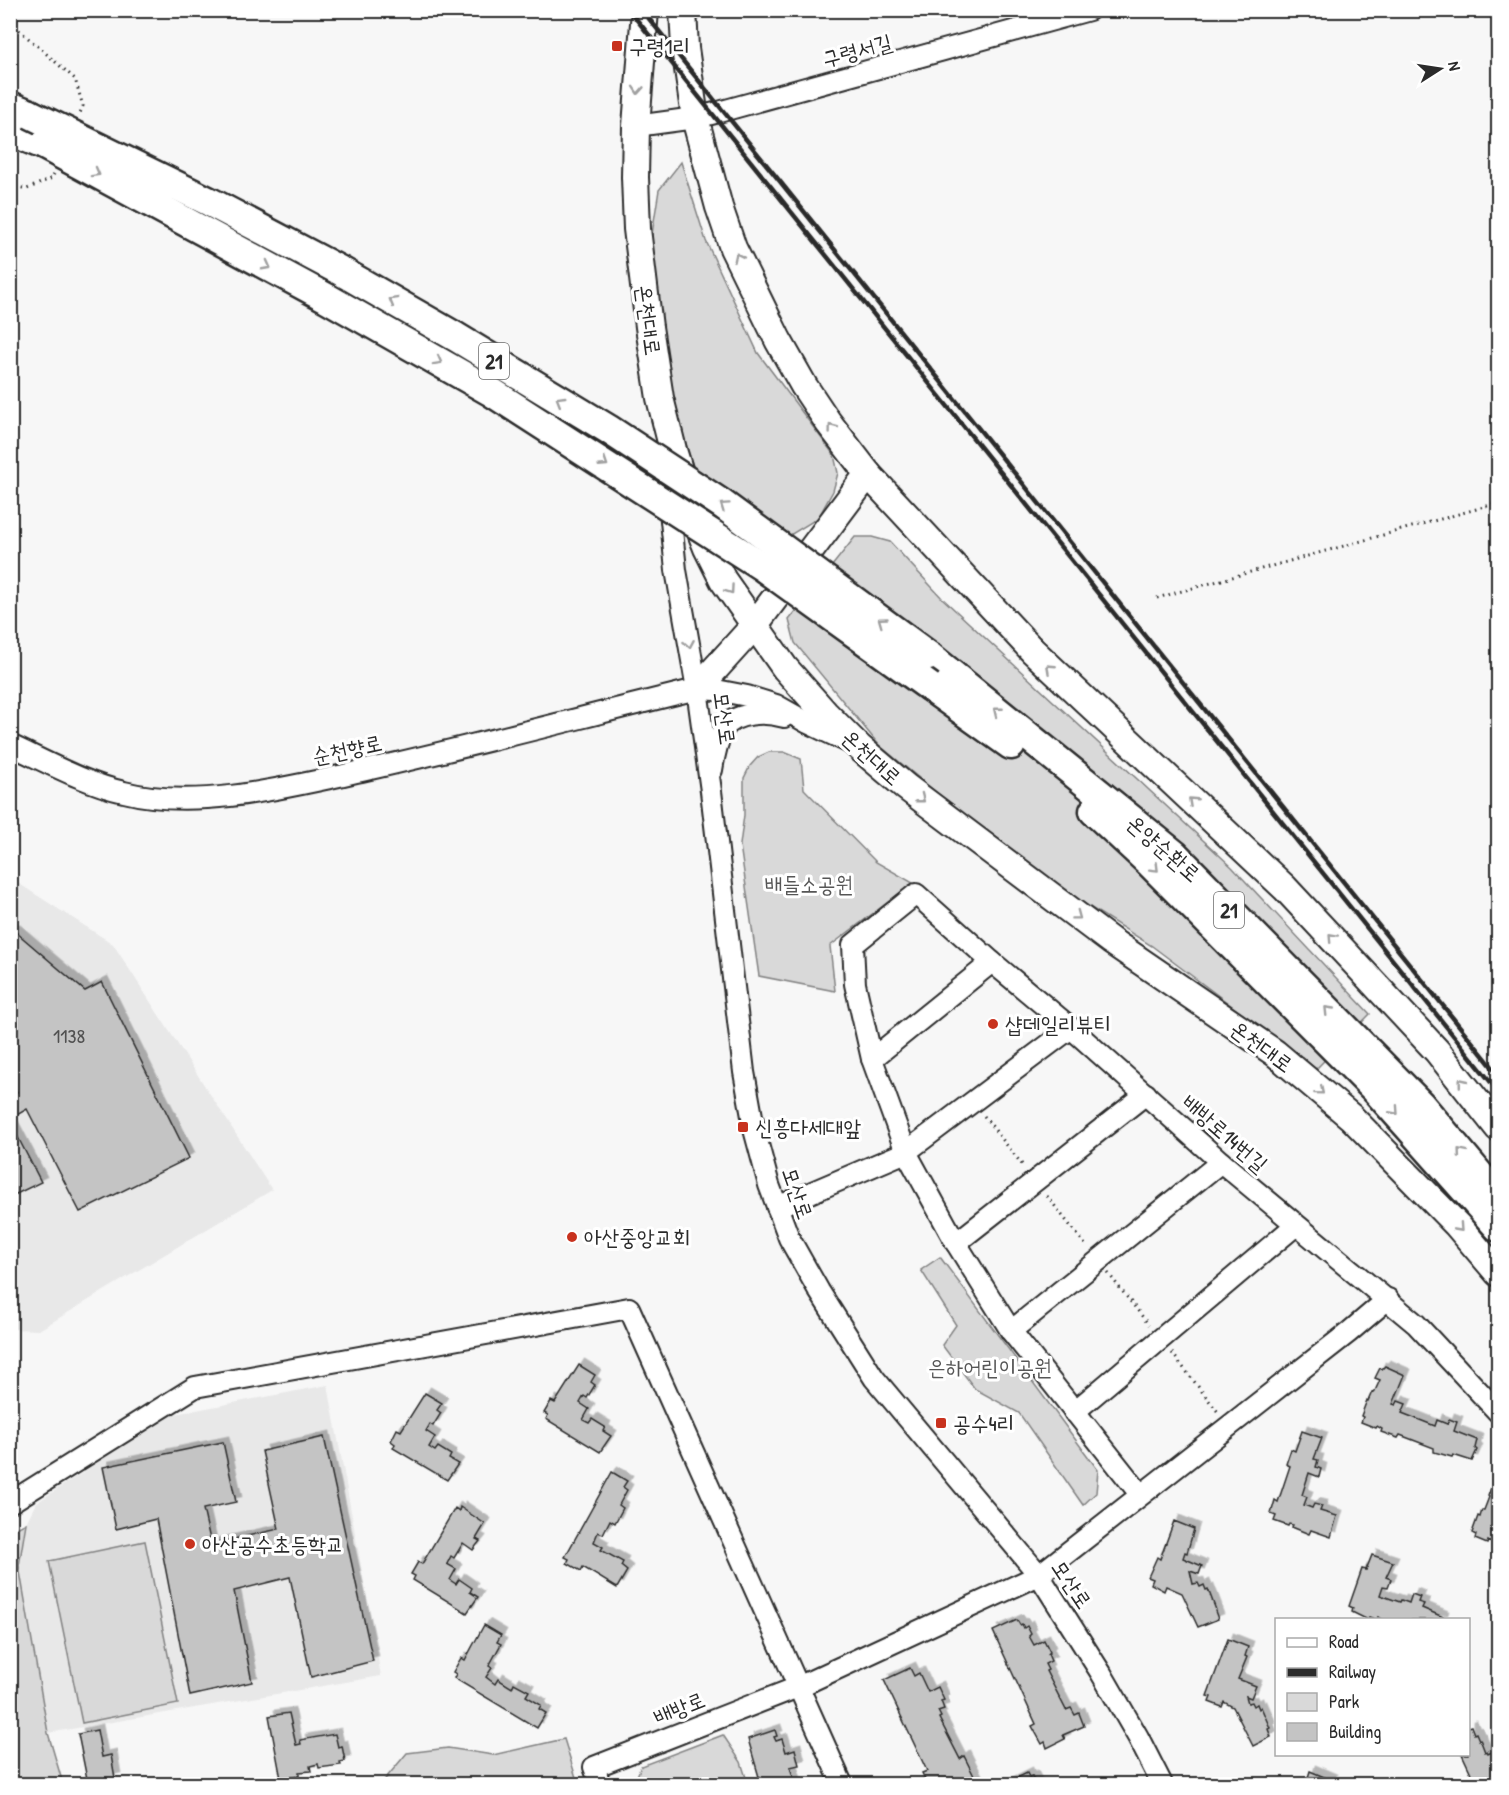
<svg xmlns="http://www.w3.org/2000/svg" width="1509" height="1795" font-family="'Patrick Hand','Poor Story',sans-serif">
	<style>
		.built { fill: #e8e8e8 }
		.green { fill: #d9d9d9; stroke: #828282; stroke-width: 1.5 }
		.building { fill: #c4c4c4; stroke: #2b2b2b; stroke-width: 1.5; filter: url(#shadow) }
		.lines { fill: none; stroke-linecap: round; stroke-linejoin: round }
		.minor-casing { stroke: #2b2b2b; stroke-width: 24 }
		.major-casing { stroke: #2b2b2b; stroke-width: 30 }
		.highway-casing { stroke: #2b2b2b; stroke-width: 33 }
		.path { stroke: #2b2b2b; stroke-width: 3; stroke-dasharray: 1.5 4.5; stroke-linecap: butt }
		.minor { stroke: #fff; stroke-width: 20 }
		.major { stroke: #fff; stroke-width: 26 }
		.highway { stroke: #fff; stroke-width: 28 }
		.rail { stroke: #2b2b2b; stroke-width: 4.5 }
		.highway-bridge-casing { stroke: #2b2b2b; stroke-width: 33; stroke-linecap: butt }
		.highway-bridge { stroke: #fff; stroke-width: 28 }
		.oneway { stroke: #a0a0a0 }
		.poi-dot { fill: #c8321e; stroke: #fff; stroke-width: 2 }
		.labels { text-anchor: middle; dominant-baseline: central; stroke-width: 6; stroke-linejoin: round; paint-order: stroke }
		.number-label { font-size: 20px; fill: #515151 }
		.shield { fill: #fff; stroke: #6b6b6b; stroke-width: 1.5 }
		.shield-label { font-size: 21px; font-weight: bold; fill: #2b2b2b }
		.poi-label { font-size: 22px; fill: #2b2b2b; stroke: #fff; text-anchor: start }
		.street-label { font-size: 22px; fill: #2b2b2b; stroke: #fff }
		.park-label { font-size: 22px; fill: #565656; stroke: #fff }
	</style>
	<defs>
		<filter id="shadow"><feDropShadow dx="5.5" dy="-5.5" stdDeviation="0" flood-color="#0004"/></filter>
	</defs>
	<rect width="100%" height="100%" fill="#f7f7f7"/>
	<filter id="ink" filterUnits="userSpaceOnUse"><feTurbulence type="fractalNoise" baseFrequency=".0167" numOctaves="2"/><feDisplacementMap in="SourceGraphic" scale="12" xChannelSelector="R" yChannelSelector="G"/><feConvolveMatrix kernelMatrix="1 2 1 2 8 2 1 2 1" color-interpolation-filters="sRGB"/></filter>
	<g filter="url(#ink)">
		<g class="built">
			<path d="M10,878L113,944L272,1190L39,1330L11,1329Z"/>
			<path d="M328,1385L381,1676L48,1733L19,1566L26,1523L36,1503L170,1415Z"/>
		</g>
		<g class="green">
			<path d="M681,162L706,241L758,353L834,455L838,473L833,491L818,518L754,557L717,542L673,403L651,271L652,234L659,190Z"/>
			<path d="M855,537H872L890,542L942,598L1232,867L1370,1014L1316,1069L1152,946L1069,894L966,817L879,745L795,643L789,620Z"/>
			<path d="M769,752H784L801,759L804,789L876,862L913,883L830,946L835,991L759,976L740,845L744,815V778L750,766L758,757Z"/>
			<path d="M940,1257L1098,1470L1096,1493L1083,1505L1019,1413L975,1389L942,1345L956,1325L921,1270Z"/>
			<path d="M26,1523L19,1566L48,1733L63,1784H11V1531Z"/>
			<path d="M145,1541L178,1704L82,1723L49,1561Z"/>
			<path d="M723,1735L741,1762L748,1784H634L641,1766Z"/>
			<path d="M564,1739L578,1784H381L407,1753L448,1748L493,1755Z"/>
		</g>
		<g class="building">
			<path d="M10,927L85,991L102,982L189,1158L80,1212L27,1109L10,1119V1095L17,1092L10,1079Z"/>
			<path d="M10,1122L41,1182L10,1197Z"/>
			<path d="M579,1365L595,1375L591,1382L595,1385L587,1398L584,1396L580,1403L589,1409L583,1420L589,1423L592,1419L605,1427L603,1431L611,1436L600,1452L546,1419L548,1415L544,1413L551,1401L555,1403Z"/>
			<path d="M1385,1366L1405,1375L1393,1404L1396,1405L1398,1401L1406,1404L1402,1413L1435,1426L1437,1420L1447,1424L1449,1419L1457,1422L1454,1431L1477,1440L1475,1448L1477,1450L1472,1461L1453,1455L1452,1457L1434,1452V1448L1400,1435L1398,1438L1381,1432L1382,1429L1377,1426L1376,1428L1361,1422L1363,1417L1361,1416L1367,1400L1368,1401L1372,1392L1374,1393L1380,1380L1375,1378L1380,1368L1382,1369Z"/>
			<path d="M425,1393L442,1403L437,1410L441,1413L433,1426L430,1424L426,1431L435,1437L429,1447L435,1451L438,1447L451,1455L449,1459L458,1464L447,1480L393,1448L395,1444L391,1441L397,1429L401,1431Z"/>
			<path d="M1302,1431L1322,1438L1314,1459L1318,1460L1316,1467L1321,1469L1319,1477L1309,1473L1302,1495L1307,1497L1304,1505L1312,1508L1314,1504L1322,1506L1320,1511L1337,1516L1331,1537L1311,1530L1309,1534L1292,1527L1293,1525L1289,1524L1288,1526L1274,1521L1276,1516L1271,1514L1275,1500L1278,1502L1290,1466L1286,1464L1291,1449L1295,1451Z"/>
			<path d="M324,1437L373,1661L311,1677L290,1577L234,1591L252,1682L190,1696L156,1519L116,1529L103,1467L223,1442L236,1502L203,1509L211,1544L279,1529L262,1451Z"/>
			<path d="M612,1472L627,1481L623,1487L627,1490L619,1505L623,1508L615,1523L610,1520L603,1534L598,1532L594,1542L603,1547L601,1550L623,1562L621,1566L627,1571L617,1588L583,1567L581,1571L567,1563L569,1559L565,1557Z"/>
			<path d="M1495,1483L1498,1484V1550L1493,1548L1494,1545L1488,1541L1487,1544L1475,1539L1476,1535L1472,1533L1478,1516L1480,1517L1482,1510H1484L1489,1497L1488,1496L1492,1485L1494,1486Z"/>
			<path d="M460,1507L485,1524L476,1539L480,1541L473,1550L463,1543L454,1558L451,1556L447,1564L456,1569L450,1580L456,1584L459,1579L472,1588L470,1592L478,1597L467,1613L413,1580L415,1576L411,1574L418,1562L422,1564L455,1508L459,1511Z"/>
			<path d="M1174,1521L1194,1529L1187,1553L1185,1552L1183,1558L1202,1566L1199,1574L1190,1571L1193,1584L1198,1583L1200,1587L1204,1585L1206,1590L1208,1589L1216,1610L1215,1611L1218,1619L1198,1627L1182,1593L1166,1586L1164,1591L1151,1584L1153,1579L1148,1577L1157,1557L1160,1559Z"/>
			<path d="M1372,1555L1393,1562L1386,1577L1391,1579L1388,1587L1383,1586L1380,1595L1400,1602L1401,1600L1409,1603L1412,1594L1420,1597L1418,1602L1424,1604L1422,1608L1443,1617L1442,1620H1382L1378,1617L1377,1620L1369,1617L1368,1620L1352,1612L1353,1608L1349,1606L1362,1569L1366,1570Z"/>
			<path d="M1017,1620L1020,1625L1022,1624L1024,1628L1027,1626L1031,1634L1029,1636L1034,1645L1044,1640L1050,1652L1048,1654L1051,1661L1045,1664L1048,1670L1046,1671L1066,1710L1071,1708L1075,1715L1079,1713L1084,1726L1063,1735L1065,1739L1047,1748L1045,1742L1042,1744L1032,1726L1036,1724L993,1631Z"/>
			<path d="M484,1625L501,1635L497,1642L501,1644L489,1666L492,1668L486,1677L495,1684L498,1679L512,1688L514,1683L529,1691L526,1696L541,1705L539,1709L546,1713L537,1728L454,1678L456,1674L453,1672L461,1658L465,1660Z"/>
			<path d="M1228,1639L1248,1647L1245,1656L1247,1657L1238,1679L1256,1686L1251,1698L1246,1696L1248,1703L1252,1702L1254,1706L1257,1704L1259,1709L1261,1707L1270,1728L1268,1729L1271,1737L1253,1746L1233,1707L1224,1702L1222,1707L1209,1702L1211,1697L1207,1696Z"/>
			<path d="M910,1668L914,1676L919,1673L928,1692L938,1687L944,1700L941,1701L944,1709L938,1711L941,1717L939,1718L960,1759L964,1756L978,1784H927L922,1773L927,1771L884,1680Z"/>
			<path d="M289,1713L296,1745L301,1744L300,1740L335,1734L338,1747L342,1746L345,1761L340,1762L341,1765L319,1768L318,1764L310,1766L311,1771L299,1772V1776L281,1779L269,1716Z"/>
			<path d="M1471,1726L1474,1734L1476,1733L1479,1740L1480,1739L1485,1752L1487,1751L1488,1754L1492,1752L1495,1757L1498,1756V1767L1493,1769L1498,1784H1476L1462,1754H1468V1727Z"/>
			<path d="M97,1730L102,1757L111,1755L115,1778L107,1780L108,1784H88L78,1734Z"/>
			<path d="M775,1730L777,1736L774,1737L776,1741L782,1739L786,1752L795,1749L799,1765L790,1767L795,1783L789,1784H761L748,1739Z"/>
			<path d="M1310,1771L1331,1780L1329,1784H1306Z"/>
			<path d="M1027,1773L1029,1777L1032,1776L1036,1784H1005Z"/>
		</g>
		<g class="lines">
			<defs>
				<g id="minor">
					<path d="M636,126L695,118L715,113L1089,10"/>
					<path d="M665,461L676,570L697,689L711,791L744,1072L755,1133L769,1185L789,1238L819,1291L874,1378L1039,1575L1101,1673L1138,1737L1162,1784"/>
					<path d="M10,745C47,762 84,783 124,792C198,811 292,786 366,770C477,745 586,716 697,689L716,690L747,696L776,705L808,723L850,743"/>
					<path d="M712,770C714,757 717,742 723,730C734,711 767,712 784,717"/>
					<path d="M872,1059L992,962"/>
					<path d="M777,1207L906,1152L1071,1028"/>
					<path d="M956,1243L1146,1094"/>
					<path d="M1011,1331L1221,1162"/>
					<path d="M1074,1412L1296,1225"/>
					<path d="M1140,1494L1011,1331L956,1243L906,1152L872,1059L855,984L853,945L916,894L992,962L1071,1028L1221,1162L1416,1324L1498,1412"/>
					<path d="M11,1502L195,1387L629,1308L842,1784"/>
					<path d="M600,1784L594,1767L798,1687L1039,1575L1348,1333L1388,1299"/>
				</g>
				<g id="major">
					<path d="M645,10L636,126L635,177L637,229L649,327L660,398L673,450L689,502L707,548L723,580L785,668L825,713L860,748L906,787L1111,941L1275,1053L1351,1117L1457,1225L1498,1273"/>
					<path d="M683,10L685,48L695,118L719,207L733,248L778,340L804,386L828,422L868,474L1032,650L1285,888L1437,1051L1498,1128"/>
					<path d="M697,689L754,626L868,474"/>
				</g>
				<g id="highway">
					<path d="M10,106L30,114"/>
					<path d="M10,131L44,145"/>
					<path d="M929,656L1175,855L1420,1104L1498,1197"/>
					<path d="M930,687L1011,745"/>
					<path d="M1094,811L1151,864L1374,1088L1498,1227"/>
				</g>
			</defs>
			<use href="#minor" class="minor-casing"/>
			<use href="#major" class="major-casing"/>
			<use href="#highway" class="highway-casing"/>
			<g class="path">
				<path d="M10,22L75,79L83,106L80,113"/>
				<path d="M10,185L27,189L52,178L54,174"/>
				<path d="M1157,598L1498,503"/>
				<path d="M984,1116L1024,1167"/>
				<path d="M1047,1196L1087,1247"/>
				<path d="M1108,1273L1149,1325"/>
				<path d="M1172,1353L1218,1412"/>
			</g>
			<use href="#minor" class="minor"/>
			<use href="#major" class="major"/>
			<use href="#highway" class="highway"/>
			<g class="rail">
				<path d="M629,10L1498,1091"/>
				<path d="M642,10L1498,1074"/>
			</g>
			<defs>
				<g id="highway-bridge">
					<path d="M30,114L210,202L339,270L456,337L608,429L722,504L929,656"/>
					<path d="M44,145L327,298L490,391L763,567L930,687"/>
				</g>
			</defs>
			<use href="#highway-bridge" class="highway-bridge-casing"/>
			<use href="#highway-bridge" class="highway-bridge"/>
		</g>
		<defs><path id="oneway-chevron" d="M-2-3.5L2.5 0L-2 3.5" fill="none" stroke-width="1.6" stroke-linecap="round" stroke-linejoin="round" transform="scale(1.5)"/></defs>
		<g class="oneway">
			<use href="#oneway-chevron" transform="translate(638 90) rotate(94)"/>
			<use href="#oneway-chevron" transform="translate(96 173) rotate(29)"/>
			<use href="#oneway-chevron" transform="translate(738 257) rotate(-115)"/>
			<use href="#oneway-chevron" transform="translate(267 266) rotate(28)"/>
			<use href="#oneway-chevron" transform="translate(393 301) rotate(-150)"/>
			<use href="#oneway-chevron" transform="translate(438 361) rotate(29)"/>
			<use href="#oneway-chevron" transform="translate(560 400) rotate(-149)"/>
			<use href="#oneway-chevron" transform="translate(832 428) rotate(-127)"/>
			<use href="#oneway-chevron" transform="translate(604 463) rotate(33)"/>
			<use href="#oneway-chevron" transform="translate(724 506) rotate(-145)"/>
			<use href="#oneway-chevron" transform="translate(730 590) rotate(55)"/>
			<use href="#oneway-chevron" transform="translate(882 621) rotate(-144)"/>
			<use href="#oneway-chevron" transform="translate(689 644) rotate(80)"/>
			<use href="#oneway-chevron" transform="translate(1050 668) rotate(-137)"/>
			<use href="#oneway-chevron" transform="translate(997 711) rotate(-141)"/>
			<use href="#oneway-chevron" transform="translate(921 799) rotate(38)"/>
			<use href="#oneway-chevron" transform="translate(1192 801) rotate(-137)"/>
			<use href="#oneway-chevron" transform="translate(1155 868) rotate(45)"/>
			<use href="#oneway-chevron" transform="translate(1077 916) rotate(37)"/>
			<use href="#oneway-chevron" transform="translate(1332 937) rotate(-133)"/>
			<use href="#oneway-chevron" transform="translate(1328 1010) rotate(-134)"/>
			<use href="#oneway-chevron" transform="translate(1462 1082) rotate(-129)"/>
			<use href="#oneway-chevron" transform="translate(1320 1091) rotate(40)"/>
			<use href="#oneway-chevron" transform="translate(1395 1111) rotate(48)"/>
			<use href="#oneway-chevron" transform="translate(1461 1152) rotate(-130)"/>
			<use href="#oneway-chevron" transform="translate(1459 1228) rotate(48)"/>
		</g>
	</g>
	<g class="poi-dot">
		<rect x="611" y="40" width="12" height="12" rx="3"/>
		<circle cx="993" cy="1024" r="6"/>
		<rect x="737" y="1121" width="12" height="12" rx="3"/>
		<circle cx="572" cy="1237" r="6"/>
		<rect x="935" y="1417" width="12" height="12" rx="3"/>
		<circle cx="190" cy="1544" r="6"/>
	</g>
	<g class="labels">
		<g class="number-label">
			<text x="69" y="1035">1138</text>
		</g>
		<g class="shield">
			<rect x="479" y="343" width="30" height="36" rx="4.5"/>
			<rect x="1214" y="892" width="30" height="36" rx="4.5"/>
		</g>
		<g class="shield-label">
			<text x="494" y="361">21</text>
			<text x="1229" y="910">21</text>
		</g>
		<g class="poi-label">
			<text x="629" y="46">구령1리</text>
			<text x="1005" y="1024">샵데일리뷰티</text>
			<text x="755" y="1127">신흥다세대앞</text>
			<text x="584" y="1237">아산중앙교회</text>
			<text x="953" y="1423">공수4리</text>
			<text x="202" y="1544">아산공수초등학교</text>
		</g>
		<g class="street-label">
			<text transform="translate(857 50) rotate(-15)">구령서길</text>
			<text transform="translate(649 320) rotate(82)">온천대로</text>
			<text transform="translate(725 718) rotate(82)">모산로</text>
			<text transform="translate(347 749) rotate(-12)">순천향로</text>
			<text transform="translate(872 757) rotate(42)">온천대로</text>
			<text transform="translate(1164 848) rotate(41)">온양순환로</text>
			<text transform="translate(1262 1046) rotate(36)">온천대로</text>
			<text transform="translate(1225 1133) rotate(41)">배방로14번길</text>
			<text transform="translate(798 1193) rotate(71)">모산로</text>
			<text transform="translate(1072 1584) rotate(56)">모산로</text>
			<text transform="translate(679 1708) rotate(-22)">배방로</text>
		</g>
		<g class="park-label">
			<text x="809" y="884">배들소공원</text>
			<text x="990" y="1367">은하어린이공원</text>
		</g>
	</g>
	<rect width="1509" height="1795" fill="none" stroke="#fff" stroke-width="36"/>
	<rect x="18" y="18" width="1473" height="1759" fill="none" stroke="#2b2b2b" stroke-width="2" filter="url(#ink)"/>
	<rect x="1275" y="1618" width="195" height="138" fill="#ffffff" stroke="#aaaaaa" stroke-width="1.5"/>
	<rect x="1287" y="1638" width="30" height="9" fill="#ffffff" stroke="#aaaaaa" stroke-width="1.5"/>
	<text x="1329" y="1648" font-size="18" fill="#2b2b2b">Road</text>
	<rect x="1287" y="1668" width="30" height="9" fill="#2b2b2b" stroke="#aaaaaa" stroke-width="1.5"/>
	<text x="1329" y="1678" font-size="18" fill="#2b2b2b">Railway</text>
	<rect x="1287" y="1693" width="30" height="18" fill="#d9d9d9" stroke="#aaaaaa" stroke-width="1.5"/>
	<text x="1329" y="1708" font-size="18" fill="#2b2b2b">Park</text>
	<rect x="1287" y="1723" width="30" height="18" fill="#c4c4c4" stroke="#aaaaaa" stroke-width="1.5"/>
	<text x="1329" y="1738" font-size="18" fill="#2b2b2b">Building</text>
	<g transform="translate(1440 69) rotate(78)" stroke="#ffffff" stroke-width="4.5" paint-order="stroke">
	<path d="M0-4.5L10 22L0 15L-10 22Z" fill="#2b2b2b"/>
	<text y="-9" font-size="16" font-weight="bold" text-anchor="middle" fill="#2b2b2b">N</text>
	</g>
</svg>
